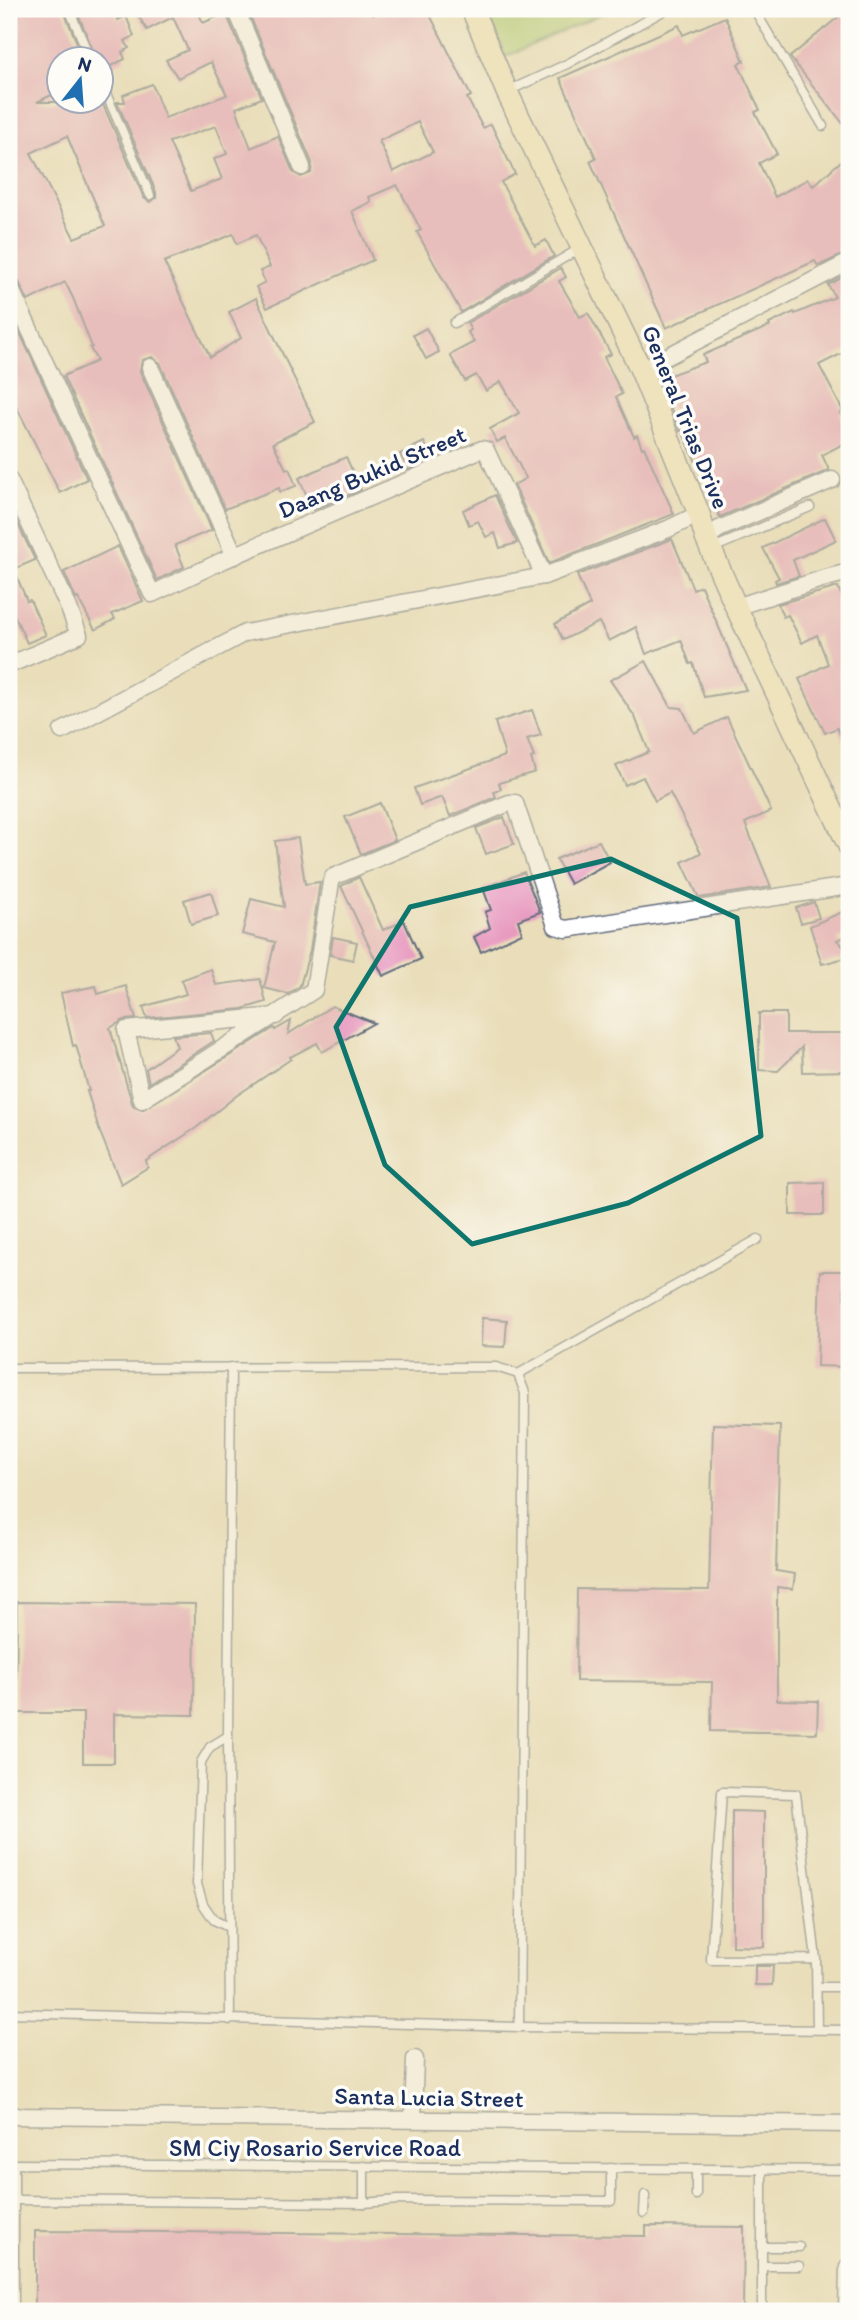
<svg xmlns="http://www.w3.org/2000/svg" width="858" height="2320" font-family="Itim,sans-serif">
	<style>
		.green { fill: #accd75; stroke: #647e6a; stroke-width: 2 }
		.building { fill: #e798be; fill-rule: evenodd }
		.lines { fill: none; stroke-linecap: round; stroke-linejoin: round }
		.lane-casing { stroke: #636c7e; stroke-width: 11 }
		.street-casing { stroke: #636c7e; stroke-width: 19 }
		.secondary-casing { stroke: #636c7e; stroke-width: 24 }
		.lane { stroke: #fff; stroke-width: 8 }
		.street { stroke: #fff; stroke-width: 16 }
		.secondary { stroke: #f7e9c3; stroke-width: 21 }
		.marked { fill: none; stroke: #0f766e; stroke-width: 5; stroke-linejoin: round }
		.labels { text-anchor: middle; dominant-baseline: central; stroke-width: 7; stroke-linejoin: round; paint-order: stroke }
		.street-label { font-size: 24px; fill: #1b2f5e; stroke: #fdfcf7 }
	</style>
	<rect width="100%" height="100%" fill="#fdfcf7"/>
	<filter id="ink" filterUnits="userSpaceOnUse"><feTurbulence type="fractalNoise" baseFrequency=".0143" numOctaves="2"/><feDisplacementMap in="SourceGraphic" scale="14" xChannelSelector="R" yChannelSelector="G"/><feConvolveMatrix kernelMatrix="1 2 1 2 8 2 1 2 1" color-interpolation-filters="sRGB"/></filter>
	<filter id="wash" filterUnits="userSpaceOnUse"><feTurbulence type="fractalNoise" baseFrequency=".00686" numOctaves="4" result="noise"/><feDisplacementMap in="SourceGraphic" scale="28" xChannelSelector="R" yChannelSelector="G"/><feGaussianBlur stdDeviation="1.57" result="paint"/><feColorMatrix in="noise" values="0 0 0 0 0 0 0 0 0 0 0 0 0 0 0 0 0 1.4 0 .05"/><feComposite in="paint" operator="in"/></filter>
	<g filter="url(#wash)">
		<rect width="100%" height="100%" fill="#eadeba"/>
		<path class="green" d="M486,9H612L505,57Z"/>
		<g id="blocks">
			<g class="building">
				<path d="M9,9H63L84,60H60V91L37,102H102L144,198L150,202L156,198V192L117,102H125L123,95L152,84L165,118L227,95L211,62L178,78L166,60L188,50L173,17L147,30L134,9H197L203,23L226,13L262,98L236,108L251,148L278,136L293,172L301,177L311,173L312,163L247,9H370L373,15L386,9H427L471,96L467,98L483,128L491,124L515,174L501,182L535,246L546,240L554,256L461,312L417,232L421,230L397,185L369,197L371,202L352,211L373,260L267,308L256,287L265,282L260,271L270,267L256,235L237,244L233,234L164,262L210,357L241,338L229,312L256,298L315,422L273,443L286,469L289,468L296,486L280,492L279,488L225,509L160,363L152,357L142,360L140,371L212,530L175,545L184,567L157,580L63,376L97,361L90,348L92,347L73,298L65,282L28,301L18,280L9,275ZM418,122L433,152L393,172L379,141ZM216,126L227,154L214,159L222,179L191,191L169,142ZM67,136L105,226L74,238L31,153Z"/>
				<path d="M76,9H114L118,20L126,16L134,36L125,41L129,48L122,52L125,59L105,69L102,60H97Z"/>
				<path d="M848,9H849V131L790,57Z"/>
				<path d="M725,17L744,61L738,64L760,110L755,112L777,154L759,163L775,197L808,179L813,186L849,154V252L818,266L815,261L666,328L590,161L596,158L560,78L679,25L683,35Z"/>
				<path d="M561,268L566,277L559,281L580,317L588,313L611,354L604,357L622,394L616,397L634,437L637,435L642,448L644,447L674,514L549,563L514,485L526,478L505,438L497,442L490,429L519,413L501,382L486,391L476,375L465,381L450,355L474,342L468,332L471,330L467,323Z"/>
				<path d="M849,274V350L819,365L843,411L840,413L849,429V441L822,455L829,470L720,517L710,497L714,495L702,468L699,469L682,430L680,431L657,375L669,371L670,375L706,362L703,355L770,326L769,324L794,312L795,314L835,297L828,285Z"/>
				<path d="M9,309L87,479L60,493L9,392Z"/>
				<path d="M426,328L439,352L426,359L413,335Z"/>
				<path d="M424,442L432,459L408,470L400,454Z"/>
				<path d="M346,457L361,490L313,510L299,478Z"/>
				<path d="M495,495L517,543L500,548L495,533L486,537L478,521L469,525L463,510Z"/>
				<path d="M825,518L836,540L793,560L799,576L776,583L775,580L779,578L763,548Z"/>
				<path d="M16,520L35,560L14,569L9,557V523Z"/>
				<path d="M672,539L693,589L701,586L746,690L704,697L693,663L690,664L681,640L646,654L636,627L609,641L599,622L563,640L555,624L590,605L577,575Z"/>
				<path d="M118,546L143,601L112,614L115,619L95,630L78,598L76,599L64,572Z"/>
				<path d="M9,558L27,601L30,600L46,635L27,643L9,604Z"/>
				<path d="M838,587L849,613V752L837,728L825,733L799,679L828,664L817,635L802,643L788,615L783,617L778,604Z"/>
				<path d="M646,661L671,707L682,708L694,733L727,717L771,811L745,823L771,887L699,898L682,862L701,853L670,793L655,801L643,777L625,785L616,766L649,752L635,717L610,680Z"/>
				<path d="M532,710L541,735L527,739L534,757L531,758L535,772L499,783L501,789L494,792L496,797L450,816L442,797L420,805L414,788L505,756L495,722Z"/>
				<path d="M380,803L395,840L361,854L345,817Z"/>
				<path d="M504,817L514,844L486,854L476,828Z"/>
				<path d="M298,838L305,884L320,882L310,950L300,986L288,994L264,988L275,942L242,934L251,899L284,907L275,841Z"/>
				<path d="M599,841L610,862L570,884L556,859Z"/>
				<path d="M524,872L540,912L518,920L522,933L481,952L474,937L490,928L485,912L491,910L483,888Z"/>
				<path d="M359,877L383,930L404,921L421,959L383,976L341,886Z"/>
				<path d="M211,892L218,916L191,924L184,900Z"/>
				<path d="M814,902L819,918L801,923L796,908Z"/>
				<path d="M849,909V935L837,940L849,952V957L822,964L810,926Z"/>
				<path d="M333,937L357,942L353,960L330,955Z"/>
				<path d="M211,969L216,985L260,979L266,1002L242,1009L147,1018L143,1007L186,994L181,980Z"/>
				<path d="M96,986L98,994L126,986L136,1019L124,1020L110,1028L132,1103L134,1107L142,1110L274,1028L275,1030L291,1021L288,1034L332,1006L374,1023L322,1052L317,1043L290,1057L291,1059L236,1096L196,1128L146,1161L148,1167L121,1184L100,1132L87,1091H89L76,1045L73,1046L61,993Z"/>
				<path d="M759,1013H786V1033H849V1071L803,1072L802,1047L778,1071L759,1070Z"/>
				<path d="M211,1033L214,1041L149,1083L146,1069L177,1047L173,1036Z"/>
				<path d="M824,1182V1215H790V1183Z"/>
				<path d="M820,1271H845L844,1298L849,1299V1367L817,1366Z"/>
				<path d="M482,1318L507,1320L505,1347L481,1346Z"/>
				<path d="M713,1424L780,1426L776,1571L795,1574L793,1589L777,1587V1700L818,1701L817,1733L711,1731L712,1682L576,1681L577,1589L709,1590Z"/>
				<path d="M17,1602L195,1604L194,1715L114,1714V1763H83V1713H16Z"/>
				<path d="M732,1811L764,1812V1947L732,1946Z"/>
				<path d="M755,1966H773L772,1985H755Z"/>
				<path d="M646,2226L744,2227L743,2311H35V2231L646,2236Z"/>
			</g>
		</g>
	</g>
	<g filter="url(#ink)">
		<use href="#blocks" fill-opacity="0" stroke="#636c7e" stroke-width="2"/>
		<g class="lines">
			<defs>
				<g id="lane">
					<path d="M69,9L91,60"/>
					<path d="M754,9L823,126"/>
					<path d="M102,84L150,195"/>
					<path d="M508,91L567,64L667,9"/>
					<path d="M454,323L579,249"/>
					<path d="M713,548L810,507"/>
					<path d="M9,1368L496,1367L518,1374L525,1393L519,2027"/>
					<path d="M518,1374L758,1239"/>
					<path d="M228,1736L210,1747L201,1762L197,1884L203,1904L214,1920L228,1927"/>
					<path d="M816,1959L711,1960L722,1792L796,1794L816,1959L817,2029"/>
					<path d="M817,1987H849"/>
					<path d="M9,2013L519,2027L849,2030"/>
					<path d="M230,2020L228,1736L231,1367"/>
					<path d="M696,2195V2169"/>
					<path d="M14,2200L364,2203L398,2200L611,2201V2168"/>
					<path d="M364,2203V2166"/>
					<path d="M644,2213L645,2195"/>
					<path d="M762,2247H799"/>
					<path d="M762,2266H799"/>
					<path d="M14,2311V2164L849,2170"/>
					<path d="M762,2311V2169"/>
					<path d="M843,2311L844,2266L849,2258"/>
				</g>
				<g id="street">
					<path d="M236,9L302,167"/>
					<path d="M9,285L152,594L224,560L482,449L486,450L544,576L668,529L699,514"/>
					<path d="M150,367L235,556"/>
					<path d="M641,370L849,262"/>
					<path d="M9,480L69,608L79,635L9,665"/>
					<path d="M706,538L719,529L832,480"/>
					<path d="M736,607L822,579L849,572"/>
					<path d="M62,731L245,633L544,576"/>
					<path d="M276,1016L126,1030L142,1100L314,990L331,882L333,877L509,803H515L556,926L566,929L849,886"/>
					<path d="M9,2116L849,2124"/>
					<path d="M413,2119L415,2059"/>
				</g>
				<path id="secondary" d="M472,9L507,92L641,370L699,514L706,538L736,607L849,846"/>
			</defs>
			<use href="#lane" class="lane-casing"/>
			<use href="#street" class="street-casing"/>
			<use href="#secondary" class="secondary-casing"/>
			<use href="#lane" class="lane"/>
			<use href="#street" class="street"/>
			<use href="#secondary" class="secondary"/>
		</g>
	</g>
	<path d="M0 0H858V2320H0ZM611,859L737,918L761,1136L628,1203L472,1244L385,1165L336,1027L410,907Z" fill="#eadeba" fill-opacity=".55" fill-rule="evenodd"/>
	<path class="marked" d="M611,859L737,918L761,1136L628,1203L472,1244L385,1165L336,1027L410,907Z"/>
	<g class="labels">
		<g class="street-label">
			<text transform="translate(686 417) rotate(68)">General Trias Drive</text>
			<text transform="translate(372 472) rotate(-23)">Daang Bukid Street</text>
			<text transform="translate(429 2097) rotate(1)">Santa Lucia Street</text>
			<text x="315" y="2147">SM Ciy Rosario Service Road</text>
		</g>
	</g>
	<rect width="858" height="2320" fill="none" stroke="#fdfcf7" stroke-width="35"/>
	<g transform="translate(80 80) rotate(17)"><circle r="33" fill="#fdfcf7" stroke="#a3aaba" stroke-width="2"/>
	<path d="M0-5L12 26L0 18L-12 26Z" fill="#1f6fb2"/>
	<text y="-10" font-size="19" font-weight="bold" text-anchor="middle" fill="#1b2f5e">N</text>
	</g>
</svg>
